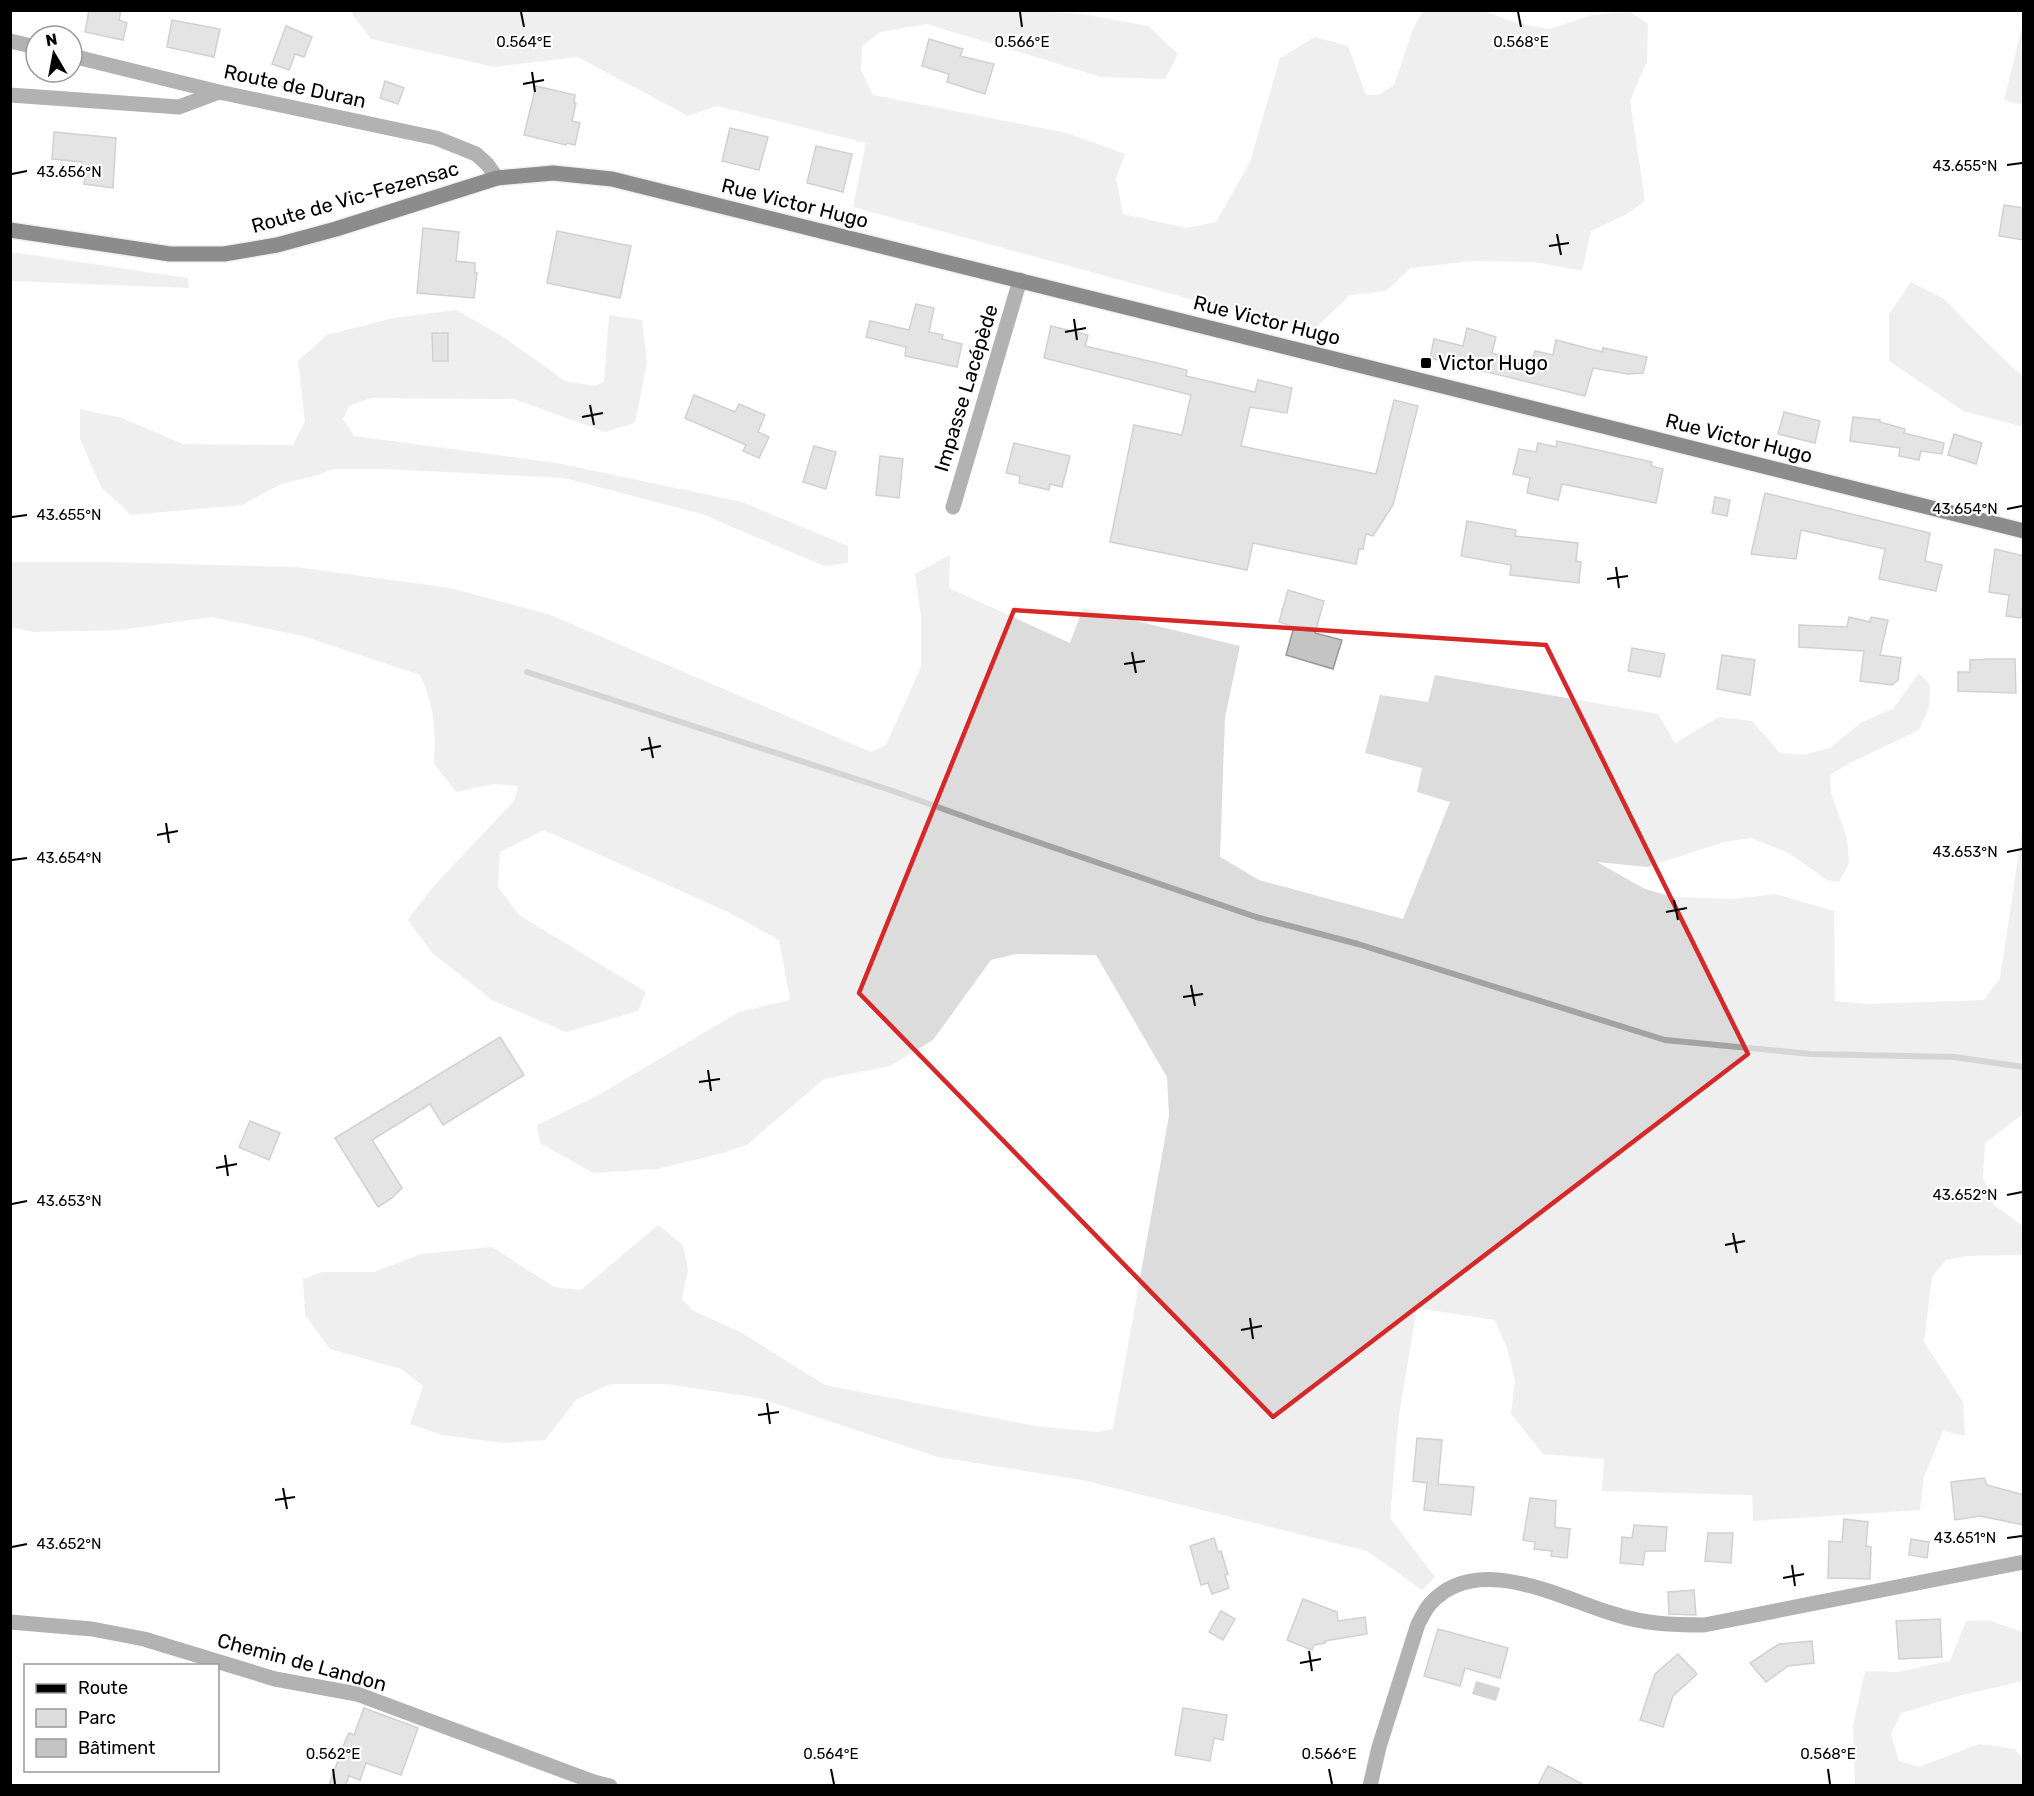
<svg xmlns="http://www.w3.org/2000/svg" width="2034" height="1796" font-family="Rubik,sans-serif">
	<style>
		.green { fill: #dcdcdc }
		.water { fill: #a3a3a3 }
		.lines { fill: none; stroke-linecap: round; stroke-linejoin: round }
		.stream { stroke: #a3a3a3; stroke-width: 6 }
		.building { fill: #c4c4c4; stroke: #999; stroke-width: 1.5 }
		.major-casing { stroke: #dbdbdb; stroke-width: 18 }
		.minor { stroke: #555; stroke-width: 15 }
		.major { stroke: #000; stroke-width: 15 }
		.marked { fill: none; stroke: #d62828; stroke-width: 4.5; stroke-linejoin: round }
		.ticks { fill: none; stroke: #000; stroke-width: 2 }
		.poi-dot { fill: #000; stroke: #fff; stroke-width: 2 }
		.labels { text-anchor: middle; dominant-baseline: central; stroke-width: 4.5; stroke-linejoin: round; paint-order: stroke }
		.street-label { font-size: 20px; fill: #000; stroke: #fff }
		.poi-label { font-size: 20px; fill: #000; stroke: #fff; text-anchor: start }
		.ticks-label { font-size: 15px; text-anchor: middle; fill: #000; stroke: #fff; stroke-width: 4.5; stroke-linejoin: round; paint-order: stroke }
	</style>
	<rect width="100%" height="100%" fill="#fff"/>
	<g class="green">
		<path d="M1019,10L1082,14L1148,26L1178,54L1165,79L1101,77L927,24L881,32L862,46L861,70L873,95L1067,133L1125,154L1116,178L1123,214L1186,228L1216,222L1250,162L1280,58L1315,37L1348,46L1366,95H1379L1394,85L1413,29L1423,11H1483L1520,24L1550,29L1592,15L1630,12L1648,24L1647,61L1630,101L1645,201L1627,214L1591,231L1582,271L1535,262L1472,261L1411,268L1386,291L1350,295L1311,332L853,207L866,143L717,106L688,116L578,57L494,67L371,39L350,11Z"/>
		<path d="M2023,23L2024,105H2023L2004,100Z"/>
		<path d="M11,252L188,278L189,288L11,281Z"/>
		<path d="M1911,282L1944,299L1975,331L2016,371L2023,374V427L1963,411L1889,361V314Z"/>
		<path d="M456,310L502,336L565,381L594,386L604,382L609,315L642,320L647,363L635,423L605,432L514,399L371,398L349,406L343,419L354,436L557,463L742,502L848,546V563L824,566L702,514L564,478L386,469H333L318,475L281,484L242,505L131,515L101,487L80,439V409L122,418L183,444L293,445L305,422L298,361L327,335L393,318Z"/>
		<path d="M950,555L949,588L1070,643L1083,608L1240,646L1225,718L1220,857L1259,880L1403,919L1450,802L1417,792L1422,768L1365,753L1380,695L1428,702L1435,675L1658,714L1675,743L1719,717L1752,721L1780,753L1802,755L1830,748L1862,722L1893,709L1919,673L1930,685L1929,708L1919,730L1850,763L1830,775L1831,793L1847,838L1849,863L1839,882L1827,880L1789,853L1751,838L1724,842L1647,867L1597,862L1645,889L1673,897L1734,899L1775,894L1834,911L1835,1001L1866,1004L1984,1000L2000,978L2023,825V1114L1985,1143L1983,1178L1994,1205L2023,1226V1255L1967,1256L1946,1260L1932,1277L1924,1342L1963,1402L1965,1436L1943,1431L1924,1477L1920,1510L1753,1521L1752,1495L1602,1491L1604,1459L1543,1454L1511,1414L1515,1380L1507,1348L1495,1320L1417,1308L1399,1415L1390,1518L1435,1577L1422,1590L1367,1551L1082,1480L938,1457L759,1398L667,1384H610L576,1400L545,1440L504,1443L442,1435L410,1424L423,1386L401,1369L330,1349L305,1315L303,1279L322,1272H374L421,1254L492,1247L554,1287L581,1290L658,1225L683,1245L688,1270L682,1299L694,1311L742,1333L825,1385L1035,1426L1097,1432L1113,1429L1169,1116L1167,1077L1096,955L1016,954L991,960L933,1040L890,1066L824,1079L748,1144L723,1153L657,1169L593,1173L540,1143L537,1125L595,1097L739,1012L790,1000L779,940L728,912L544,830L500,852L498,887L519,915L646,992L638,1011L566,1032L492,1000L432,953L408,920L431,889L514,801L518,786L493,784L456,792L434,764C436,729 435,708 420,675L303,636L211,617L120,630L33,632L11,627V562H104L296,567L450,588L548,614L871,752L886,745L921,667V617L915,574Z"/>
		<path d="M1988,1620L2023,1632V1681L1962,1695L1901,1713L1891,1734L1899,1761L1919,1767L1979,1744L2015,1749L2023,1759V1785H1855L1853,1725L1865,1671L1898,1672L1950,1661L1966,1621Z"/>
	</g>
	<path class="water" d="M1476,1681L1500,1688L1496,1701L1472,1694Z"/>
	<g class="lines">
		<path class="stream" d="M527,672L893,791L985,824L1256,917L1358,944L1665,1040L1811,1054L1954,1057L2024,1067"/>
	</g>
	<g class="building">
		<path d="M89,10H121L119,20L127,23L123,40L85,32Z"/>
		<path d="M172,20L220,29L214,57L167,47Z"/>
		<path d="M286,26L312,37L304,57L295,54L289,70L272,64Z"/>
		<path d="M929,39L963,49L960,56L994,64L985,94L947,82L949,74L922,66Z"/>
		<path d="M385,81L404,88L398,104L380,98Z"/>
		<path d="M536,86L575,95L574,103H576L572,121L580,123L575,145L567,143L566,145L524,135Z"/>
		<path d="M730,128L768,137L759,170L722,161Z"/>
		<path d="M54,132L116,138L113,188L84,184L85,173L81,172L82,162L52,159Z"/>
		<path d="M816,146L852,154L843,192L807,183Z"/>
		<path d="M2004,205L2024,208V240L1999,236Z"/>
		<path d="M423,228L459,232L456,261L475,263V273H477L474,298L417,293Z"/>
		<path d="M557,231L631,246L620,298L547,283Z"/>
		<path d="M916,304L934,308L929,332L943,335L942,339L962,344L957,367L905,356L906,347L866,337L870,321L909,330Z"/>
		<path d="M1051,326L1088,335L1085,346L1187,370L1186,376L1255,392L1258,380L1292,388L1287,413L1250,407L1241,446L1376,474L1394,400L1418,406L1393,505L1373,536L1366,534L1363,549H1359L1356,564L1253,543L1247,570L1110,542L1134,425L1182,435L1191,395L1044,358Z"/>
		<path d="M1467,328L1496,337L1492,353L1531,364L1535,351L1553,355L1556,340L1602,352L1603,348L1647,357L1643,373L1628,374L1593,368L1585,396L1430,358L1434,339L1463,346Z"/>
		<path d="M432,333H448V361H433Z"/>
		<path d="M694,395L735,412L739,404L765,415L758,432L769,437L759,458L743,451L746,445L685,418Z"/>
		<path d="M1784,412L1820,421L1815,443L1778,434Z"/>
		<path d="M1853,417L1880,420V422L1905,429L1904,433L1944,443L1942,454L1921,451L1919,460L1899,456L1900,448L1850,441Z"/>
		<path d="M1954,434L1982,443L1976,464L1948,455Z"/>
		<path d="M1557,441L1652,462L1651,466L1663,469L1656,503L1562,484L1558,500L1527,493L1530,478L1513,474L1519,449L1536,452L1538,443L1556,447Z"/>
		<path d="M1014,443L1070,456L1062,487L1050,484L1049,490L1019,483L1020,476L1006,473Z"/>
		<path d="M814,446L836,452L826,489L803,482Z"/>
		<path d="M880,456L903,459L899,498L876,495Z"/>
		<path d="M1765,493L1930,533L1925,561L1942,565L1936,591L1879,579L1885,549L1801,530L1796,559L1751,554Z"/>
		<path d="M1715,497L1730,500L1727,516L1712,513Z"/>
		<path d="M1467,521L1516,530L1515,536L1578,543L1576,561L1581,562L1579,583L1510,575L1511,565L1461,556Z"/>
		<path d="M1995,549L2024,556V601L2021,618L2006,616L2009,595L1989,592Z"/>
		<path d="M1288,590L1324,601L1315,633L1342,640L1333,669L1286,655L1294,627L1279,622Z"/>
		<path d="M1849,617L1870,622L1871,617L1888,620L1880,655L1901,658L1898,680L1892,685L1860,681L1864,651L1799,647V625L1847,627Z"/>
		<path d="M1632,648L1665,654L1660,677L1628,671Z"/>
		<path d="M1722,655L1755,660L1750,695L1717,689Z"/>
		<path d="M1992,659H2015L2016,693L1958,691V672H1970V660Z"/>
		<path d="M500,1037L524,1075L443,1125L430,1104L372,1140L402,1188L392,1198L378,1207L335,1138Z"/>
		<path d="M250,1121L280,1133L269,1160L239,1147Z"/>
		<path d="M1417,1438L1442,1440L1438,1484L1474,1487L1471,1515L1424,1510L1427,1483L1413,1481Z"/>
		<path d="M1984,1478L1987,1485L2024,1495V1525L1980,1516L1955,1520L1951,1482Z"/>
		<path d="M1530,1498L1556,1501L1555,1527L1570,1529L1567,1558L1551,1556L1552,1551L1534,1549L1535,1542L1523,1540Z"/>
		<path d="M1844,1519L1868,1522L1866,1546L1871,1547L1870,1579L1828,1578L1829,1541L1842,1542Z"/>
		<path d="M1634,1525L1667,1527L1665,1551H1645L1643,1565L1620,1563L1622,1537L1632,1538Z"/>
		<path d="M1708,1533H1733L1731,1563L1705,1561Z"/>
		<path d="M1214,1538L1218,1552L1221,1551L1228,1574L1225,1575L1229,1588L1212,1594L1208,1583L1201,1585L1190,1546Z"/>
		<path d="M1911,1539L1929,1542L1927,1558L1909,1555Z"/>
		<path d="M1694,1590L1696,1615L1669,1614L1668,1592Z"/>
		<path d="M1303,1599L1337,1612L1338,1621L1365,1617L1367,1634L1325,1641V1643L1314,1645L1312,1650L1287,1640Z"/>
		<path d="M1221,1611L1235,1619L1223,1640L1209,1632Z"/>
		<path d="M1940,1619L1942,1657L1899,1659L1896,1621Z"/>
		<path d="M1438,1629L1508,1648L1500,1678L1465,1668L1460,1686L1424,1676Z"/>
		<path d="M1812,1641L1814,1663L1788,1666L1766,1682L1750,1663L1779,1644Z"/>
		<path d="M1678,1654L1697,1674L1673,1696L1663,1727L1640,1720L1655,1674Z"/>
		<path d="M364,1708L418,1728L401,1775L366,1763L360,1780L349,1776L346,1785H329L346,1739L349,1733L354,1735Z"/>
		<path d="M1183,1708L1227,1715L1223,1740L1214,1738L1210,1761L1175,1755Z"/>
		<path d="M1548,1766L1556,1770L1584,1785H1538Z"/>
	</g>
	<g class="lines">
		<defs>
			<path id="major" d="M10,230L170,254H224L277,245L336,229L497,178L553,173L612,179L2024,531"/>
		</defs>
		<use href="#major" class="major-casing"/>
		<g class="minor">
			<path d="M10,41L36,47"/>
			<path d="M72,56L219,92L436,138L476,154L487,164L497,178"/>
			<path d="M10,95L179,107L219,92"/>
			<path d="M953,507L1020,280"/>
			<path d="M10,1622L92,1629L144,1639L275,1679L357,1694L594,1782L610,1786"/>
			<path d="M1370,1786L1379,1747L1418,1624C1422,1617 1425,1610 1430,1604C1477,1551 1560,1598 1614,1614C1645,1624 1672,1625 1704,1625L2024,1562"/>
		</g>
		<use href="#major" class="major"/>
	</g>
	<path d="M0 0H2034V1796H0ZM1014,610L1546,645L1748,1054L1273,1417L859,993Z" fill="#fff" fill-opacity=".55" fill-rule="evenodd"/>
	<path class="marked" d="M1014,610L1546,645L1748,1054L1273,1417L859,993Z"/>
	<path class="ticks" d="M521,12L524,27M1020,12L1022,27M1518,12L1521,27M532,72L535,92M523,84L544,80M2007,165L2022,163M12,174L27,171M1557,234L1561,255M1549,246L1569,243M1074,319L1077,340M1065,332L1086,328M590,405L594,425M582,417L603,413M2007,509L2022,506M12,517L27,515M1616,567L1619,588M1607,579L1628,576M1132,652L1136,673M1124,664L1145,661M649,737L653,758M641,750L661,746M166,823L169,843M157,835L178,831M2007,852L2022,849M12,860L27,858M1674,900L1678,920M1666,912L1687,908M1191,985L1195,1006M1183,997L1203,994M708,1070L711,1091M699,1082L720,1079M225,1155L228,1176M216,1168L237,1164M2007,1195L2022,1192M12,1204L27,1201M1733,1233L1737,1253M1725,1245L1745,1241M1250,1318L1253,1339M1241,1330L1262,1326M767,1403L770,1424M758,1415L779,1412M283,1488L287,1509M275,1500L295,1497M2007,1538L2022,1536M12,1547L27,1544M1792,1565L1795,1586M1783,1578L1804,1574M1309,1651L1312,1671M1300,1663L1321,1659M333,1769L335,1784M831,1769L834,1784M1329,1769L1332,1784M1828,1769L1830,1784"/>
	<rect class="poi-dot" x="1420" y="357" width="12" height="12" rx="3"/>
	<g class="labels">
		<g class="street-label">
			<text transform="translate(295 86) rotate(12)">Route de Duran</text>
			<text transform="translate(355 197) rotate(-16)">Route de Vic-Fezensac</text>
			<text transform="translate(795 203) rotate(14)">Rue Victor Hugo</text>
			<text transform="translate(1267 320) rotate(14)">Rue Victor Hugo</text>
			<text transform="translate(966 388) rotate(-73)">Impasse Lacépède</text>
			<text transform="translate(1739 438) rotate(14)">Rue Victor Hugo</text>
			<text transform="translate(302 1662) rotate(15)">Chemin de Landon</text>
		</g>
		<g class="poi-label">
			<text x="1438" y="363">Victor Hugo</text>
		</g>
	</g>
	<g class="ticks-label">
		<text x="524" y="47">0.564°E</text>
		<text x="1022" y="47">0.566°E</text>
		<text x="1521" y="47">0.568°E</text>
		<text x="1965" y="171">43.655°N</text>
		<text x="69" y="177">43.656°N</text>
		<text x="1965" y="514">43.654°N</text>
		<text x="69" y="520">43.655°N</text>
		<text x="1965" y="857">43.653°N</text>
		<text x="69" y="863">43.654°N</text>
		<text x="1965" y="1200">43.652°N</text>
		<text x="69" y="1206">43.653°N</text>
		<text x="1965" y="1543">43.651°N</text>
		<text x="69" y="1549">43.652°N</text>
		<text x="333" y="1759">0.562°E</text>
		<text x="831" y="1759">0.564°E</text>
		<text x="1329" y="1759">0.566°E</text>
		<text x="1828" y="1759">0.568°E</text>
	</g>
	<rect width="2034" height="1796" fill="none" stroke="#000000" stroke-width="24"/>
	<rect x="24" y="1664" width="195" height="108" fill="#ffffff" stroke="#999999" stroke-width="1.5"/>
	<rect x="36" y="1684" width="30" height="9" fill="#000000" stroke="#999999" stroke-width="1.5"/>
	<text x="78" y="1694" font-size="18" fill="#000000">Route</text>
	<rect x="36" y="1709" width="30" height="18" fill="#dcdcdc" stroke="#999999" stroke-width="1.5"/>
	<text x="78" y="1724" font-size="18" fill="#000000">Parc</text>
	<rect x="36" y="1739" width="30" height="18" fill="#c4c4c4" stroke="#999999" stroke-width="1.5"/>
	<text x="78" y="1754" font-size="18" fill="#000000">Bâtiment</text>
	<g transform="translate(54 54) rotate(350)"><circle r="28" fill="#ffffff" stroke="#999999" stroke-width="1.5"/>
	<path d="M0-4.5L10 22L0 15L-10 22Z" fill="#000000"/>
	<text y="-9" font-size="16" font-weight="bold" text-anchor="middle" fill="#000000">N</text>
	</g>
</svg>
